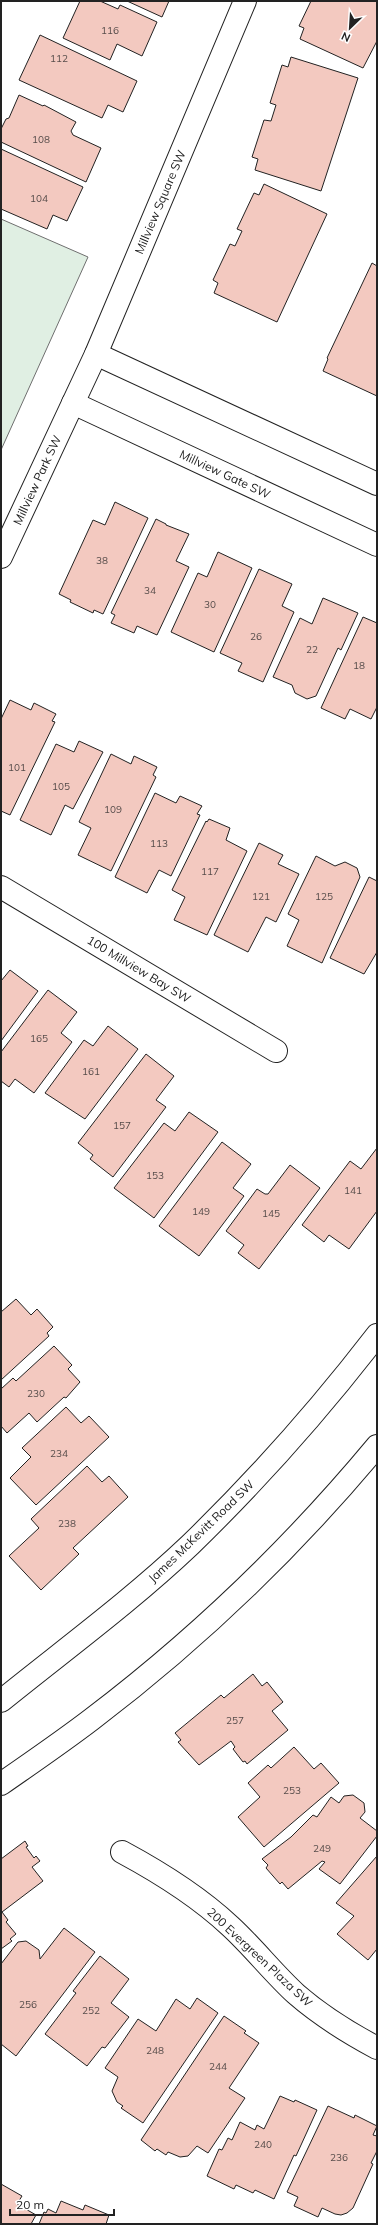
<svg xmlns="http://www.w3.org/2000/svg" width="378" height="2225" font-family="Mulish,sans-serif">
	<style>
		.green { fill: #e0efe3; stroke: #6f6f6f }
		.building { fill: #f3c9c0; stroke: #222 }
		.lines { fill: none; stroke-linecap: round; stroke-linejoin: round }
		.minor-casing { stroke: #222; stroke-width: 24 }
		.secondary-casing { stroke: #222; stroke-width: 24 }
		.minor { stroke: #fff; stroke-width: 22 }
		.secondary { stroke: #fff; stroke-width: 22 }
		.labels { text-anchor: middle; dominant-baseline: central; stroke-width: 3; stroke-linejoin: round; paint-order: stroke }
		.number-label { font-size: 10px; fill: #564c4a }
		.street-label { font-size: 12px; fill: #222; stroke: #fff }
	</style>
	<rect width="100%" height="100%" fill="#fff"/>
	<path class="green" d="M1,219L88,257L1,450Z"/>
	<g class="building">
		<path d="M80,1H100L118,9L120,5L157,22L142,56L117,44L110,60L63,38Z"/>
		<path d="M127,1H169L162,17Z"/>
		<path d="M311,1H377V41L363,68L300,39L304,28L299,26Z"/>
		<path d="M40,35L137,81L123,112L108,105L102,118L19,80Z"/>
		<path d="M291,57L358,78L321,191L255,170L258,159L252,157L264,120L271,121L276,105L270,103L282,65L288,67Z"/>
		<path d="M19,95L43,106L44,105L76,122L71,131L73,135L101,148L86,182L1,142V129L6,119L9,118Z"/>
		<path d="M1,149L83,187L67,221L53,215L47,229L1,209Z"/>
		<path d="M264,184L327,214L277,322L214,293L218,283L213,280L230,244L235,246L242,231L237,229L254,193L259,195Z"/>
		<path d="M372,263L377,266V396L323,371L328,359L327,358Z"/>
		<path d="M115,502L148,518L103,614L94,610L93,613L70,602L71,600L59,594L93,520L105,525Z"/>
		<path d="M156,519L166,524V525L189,534L176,561L189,567L157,635L137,626L134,633L111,623L115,615L111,613Z"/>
		<path d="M218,552L252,568L214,652L171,632L198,573L207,577Z"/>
		<path d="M259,569L292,584L282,606L294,612L263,682L238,671L242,663L220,653Z"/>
		<path d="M323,598L358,613L341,650L338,648L316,696L307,699L295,693L292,685L273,677L300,618L312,624Z"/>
		<path d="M363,617L377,623V707L371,719L350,709L345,719L321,708Z"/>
		<path d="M10,700L31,710L34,703L56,714L52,721L55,722L10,815L1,811V719Z"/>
		<path d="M79,741L103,752L73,809L65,805L51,835L20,820L56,744L74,752Z"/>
		<path d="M111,754L131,764L134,756L157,767L153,775L156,777L111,871L78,855L91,828L79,822Z"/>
		<path d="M155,793L176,803L180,796L202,806L197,814L200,815L171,876L159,870L147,893L115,877Z"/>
		<path d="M209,819L230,828L226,840L247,851L207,935L174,920L185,897L172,890L206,821L207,822Z"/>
		<path d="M259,843L283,855L278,864L299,874L276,922L266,917L248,952L214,935Z"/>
		<path d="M316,856L335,866L345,862L357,868L360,877L322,963L287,946L299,920L288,914Z"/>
		<path d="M369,877L377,881V952L364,974L330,958Z"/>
		<path d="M10,970L38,991L1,1041V981Z"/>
		<path d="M48,990L77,1012L61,1033L72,1042L34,1093L15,1079L9,1087L1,1081V1052Z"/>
		<path d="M108,1026L138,1049L85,1119L45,1093L84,1040L93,1046Z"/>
		<path d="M146,1054L174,1076L156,1100L166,1107L113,1177L90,1159L93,1155L78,1143Z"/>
		<path d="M189,1112L218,1132L154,1218L114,1188L164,1123L175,1131Z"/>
		<path d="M222,1142L251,1164L233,1188L244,1196L199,1256L159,1226Z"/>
		<path d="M377,1148V1211L349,1249L329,1235L324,1242L302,1225L350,1161L361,1169Z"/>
		<path d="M290,1165L320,1188L259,1269L238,1253L244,1245L226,1231L257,1189L265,1194H268Z"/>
		<path d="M16,1299L31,1315L37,1309L53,1327L47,1333L49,1336L1,1380V1312Z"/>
		<path d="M54,1346L72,1365L68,1369L80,1382L66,1398L64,1397L37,1422L29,1413L7,1433L1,1426V1389L13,1378L16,1381Z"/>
		<path d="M66,1407L81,1423L89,1416L109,1437L36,1505L10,1478L31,1457L22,1448Z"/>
		<path d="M87,1466L102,1482L109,1476L128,1497L73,1548L79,1554L41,1590L9,1556L39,1528L31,1519Z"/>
		<path d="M253,1674L262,1686L267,1682L283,1702L272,1711L288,1730L247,1764L245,1761L243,1762L233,1749L235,1747L231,1741L199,1765L178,1742L181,1740L175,1733L221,1695L224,1698Z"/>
		<path d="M294,1747L314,1769L321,1763L339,1783L264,1847L238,1817L260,1797L248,1783L268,1765L271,1768Z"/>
		<path d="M353,1795L364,1803L365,1812L360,1818L377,1831V1836L340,1884L319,1869L325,1862L322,1861L288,1889L282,1882L280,1884L266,1868L268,1865L262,1859L291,1837L313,1815L317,1817L331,1797L339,1803L344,1796Z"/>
		<path d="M25,1841L28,1846L26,1847L34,1858L36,1856L40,1861L32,1867L43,1881L2,1912L8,1920L6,1922L16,1934L10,1939L12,1941L1,1949V1859Z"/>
		<path d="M377,1856V1949L368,1960L337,1934L354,1916L336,1903Z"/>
		<path d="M64,1928L95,1952L16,2056L1,2044V1964L18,1942L26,1941L39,1950L40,1959Z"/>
		<path d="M100,1956L129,1979L111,2003L129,2017L105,2048L102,2047L87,2066L45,2034L76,1993L73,1991Z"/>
		<path d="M197,1998L218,2013L143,2123L121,2108L123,2106L117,2102L112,2091L118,2077L105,2068L138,2019L156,2031L176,1999L190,2009Z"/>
		<path d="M224,2016L246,2031L244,2033L259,2043L229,2088L245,2098L208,2153L197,2146L188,2156L180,2157L168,2152L166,2155L157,2149L155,2151L141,2140Z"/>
		<path d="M280,2096L294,2102L295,2100L317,2110L296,2156L294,2155L274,2199L255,2190L253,2193L236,2185L234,2189L207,2176L219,2149L222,2150L228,2138L232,2140L240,2122L255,2130L257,2125L264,2129Z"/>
		<path d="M328,2106L354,2118L355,2115L377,2126L373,2135L377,2136V2151L371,2163L373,2164L353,2208L347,2213L341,2215L335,2214L322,2208L318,2217L294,2206L298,2197L287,2192Z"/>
		<path d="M1,2184L22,2196L17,2204L36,2215L31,2224H1Z"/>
		<path d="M61,2201L83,2210L85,2205L109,2215L106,2224H39L44,2212L46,2213L48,2209L56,2213Z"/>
	</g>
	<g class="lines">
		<defs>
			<g id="minor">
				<path d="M96,354L377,484"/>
				<path d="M73,403L377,545"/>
				<path d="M1,557L96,354L245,1"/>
				<path d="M1,887L276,1051"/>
				<path d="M122,1852C161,1873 198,1896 230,1926C253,1947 273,1973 296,1994C320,2015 349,2033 377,2048"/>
			</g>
			<g id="secondary">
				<path d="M1,1701C64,1650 131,1601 190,1545C257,1480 320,1409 377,1335"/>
				<path d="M1,1784C31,1763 62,1742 92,1719C196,1640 293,1547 377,1446"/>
			</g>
		</defs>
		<use href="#minor" class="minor-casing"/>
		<use href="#secondary" class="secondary-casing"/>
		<use href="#minor" class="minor"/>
		<use href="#secondary" class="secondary"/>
	</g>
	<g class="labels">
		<g class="number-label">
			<text x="110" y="30">116</text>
			<text x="59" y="58">112</text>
			<text x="41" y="139">108</text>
			<text x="39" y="198">104</text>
			<text x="102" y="560">38</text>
			<text x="150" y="590">34</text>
			<text x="210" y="604">30</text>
			<text x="256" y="636">26</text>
			<text x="312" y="649">22</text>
			<text x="359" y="665">18</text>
			<text x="17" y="767">101</text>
			<text x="61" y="786">105</text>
			<text x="113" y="809">109</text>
			<text x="159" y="843">113</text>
			<text x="210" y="871">117</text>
			<text x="261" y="896">121</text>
			<text x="324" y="896">125</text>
			<text x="39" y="1038">165</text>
			<text x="91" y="1071">161</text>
			<text x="122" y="1125">157</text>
			<text x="155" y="1175">153</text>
			<text x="353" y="1190">141</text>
			<text x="201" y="1211">149</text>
			<text x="271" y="1213">145</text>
			<text x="36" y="1393">230</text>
			<text x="59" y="1453">234</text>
			<text x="67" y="1523">238</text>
			<text x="235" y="1720">257</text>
			<text x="292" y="1790">253</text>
			<text x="322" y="1848">249</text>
			<text x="28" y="2004">256</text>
			<text x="91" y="2010">252</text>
			<text x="155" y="2050">248</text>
			<text x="218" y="2066">244</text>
			<text x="263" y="2144">240</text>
			<text x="339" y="2157">236</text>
		</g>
		<g class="street-label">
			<text transform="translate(160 202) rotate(-67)">Millview Square SW</text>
			<text transform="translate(225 474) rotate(25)">Millview Gate SW</text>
			<text transform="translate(37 480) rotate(-65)">Millview Park SW</text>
			<text transform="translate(139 969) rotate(31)">100 Millview Bay SW</text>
			<text transform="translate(201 1531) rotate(-44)">James McKevitt Road SW</text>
			<text transform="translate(260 1957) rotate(43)">200 Evergreen Plaza SW</text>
		</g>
	</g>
	<rect width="378" height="2225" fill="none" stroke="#222222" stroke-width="4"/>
	<g transform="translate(350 28) rotate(205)" stroke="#ffffff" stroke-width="3" paint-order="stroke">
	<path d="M0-3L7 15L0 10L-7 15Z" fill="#222222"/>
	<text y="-6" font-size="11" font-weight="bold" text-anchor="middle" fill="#222222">N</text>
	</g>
	<path d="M10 2209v6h104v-6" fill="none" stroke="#222222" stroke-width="2"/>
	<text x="16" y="2209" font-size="12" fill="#222222" stroke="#ffffff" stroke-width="3" paint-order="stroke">20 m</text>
</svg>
